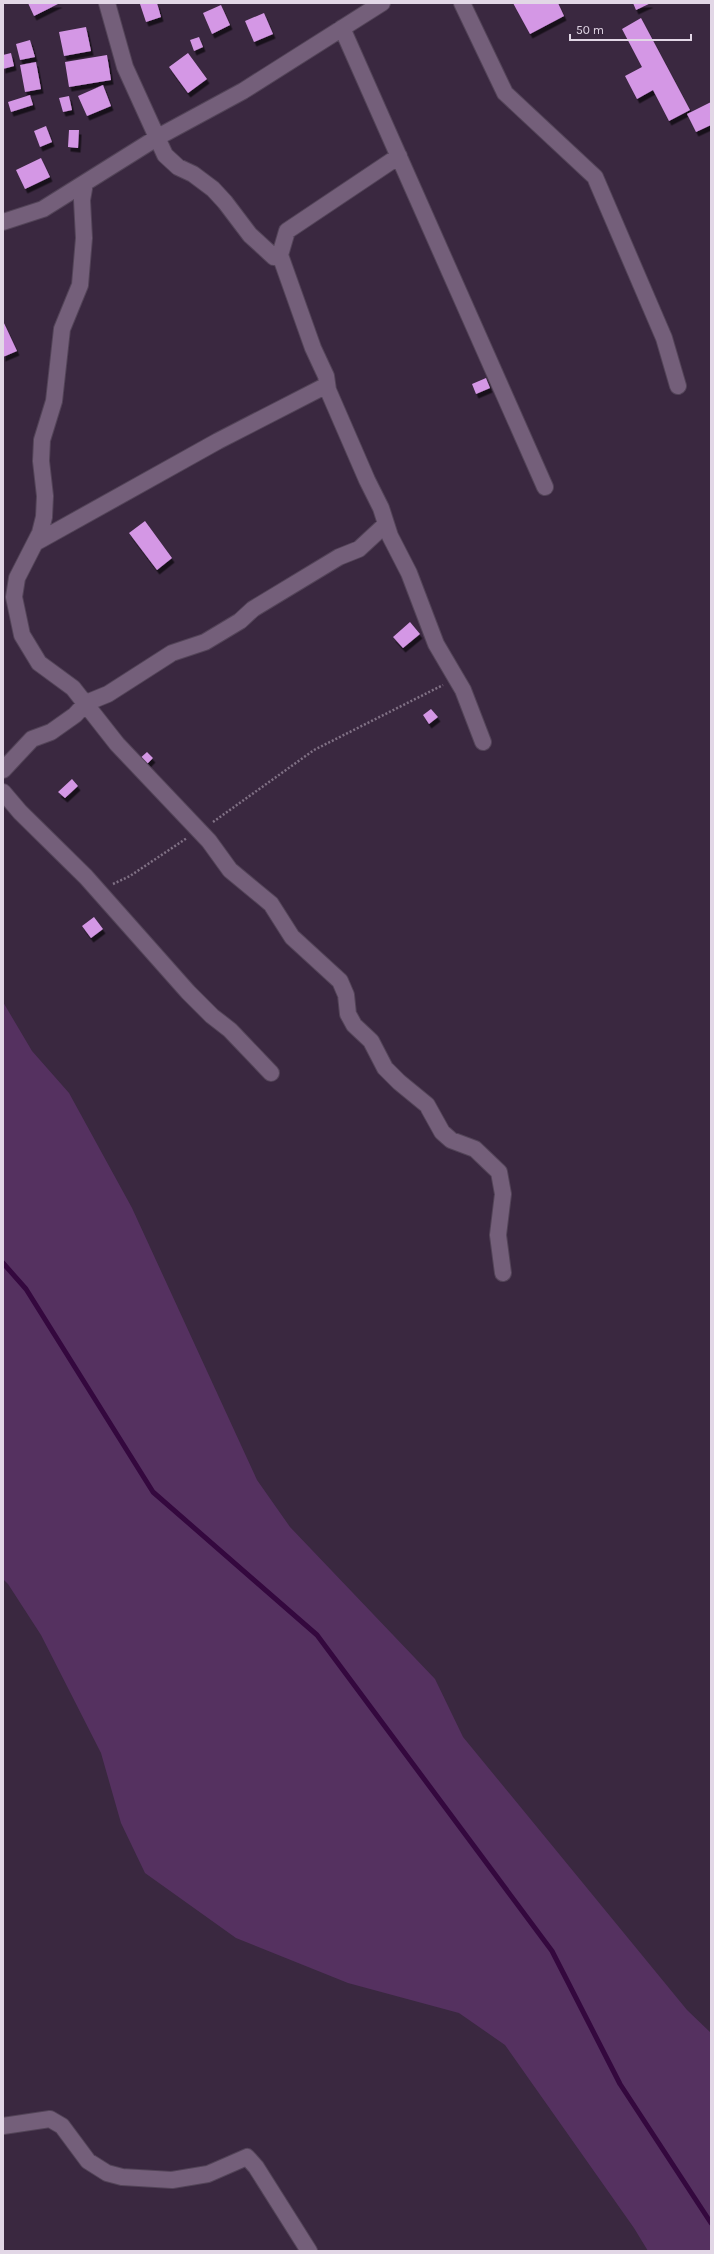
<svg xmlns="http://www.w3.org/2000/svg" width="714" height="2254" viewBox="0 0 714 2254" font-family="Karla,sans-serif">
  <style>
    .green { fill: #553160 }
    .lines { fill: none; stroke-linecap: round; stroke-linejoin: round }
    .stream { stroke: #34083e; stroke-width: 5 }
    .building { fill: #d497e5; filter: url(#shadow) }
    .street-casing { stroke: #534458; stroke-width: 18 }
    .path { stroke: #807185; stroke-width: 2.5; stroke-dasharray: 2 2; stroke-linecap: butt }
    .street { stroke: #745f7a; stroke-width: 16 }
  </style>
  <defs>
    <filter id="shadow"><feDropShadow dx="2.5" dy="4.5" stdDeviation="0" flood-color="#0009"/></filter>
  </defs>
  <rect width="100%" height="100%" fill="#3a2840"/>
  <!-- green -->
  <path class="green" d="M3,1002l29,49 37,42 63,115 125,272 33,47 145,152 28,58 224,273 24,23v218h-63l-14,-23 -129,-183 -46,-32 -111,-30 -112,-45 -91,-65 -24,-50 -20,-70 -60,-118 -33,-51 -5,-5z"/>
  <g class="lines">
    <!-- stream -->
    <path class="stream" d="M3,1263l23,26 127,203 164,143 235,316 68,133 91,139"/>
  </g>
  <!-- building -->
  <path class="building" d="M28,3h32l-26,13z
    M157,3l4,14 -15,5 -6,-18z
    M513,3h45l6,13 -34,18z
    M633,3h18l-15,7z
    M221,5l9,20 -18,9 -9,-21z
    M264,13l9,21 -19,8 -9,-21z
    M641,18l49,92 -21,11 -16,-31 -16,9 -12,-23 17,-9 -20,-38z
    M86,27l5,24 -27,5 -5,-24z
    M199,37l4,10 -9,4 -4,-11z
    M30,40l5,17 -15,3 -4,-16z
    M11,53l3,13 -11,3v-14z
    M188,53l19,26 -19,14 -19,-26z
    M107,55l4,25 -42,7 -4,-25z
    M36,62l5,27 -16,3 -5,-27z
    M103,85l8,21 -24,10 -9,-20z
    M30,95l3,10 -22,7 -3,-10z
    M69,96l3,14 -9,2 -4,-14z
    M711,102v23l-15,7 -9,-18z
    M46,126l6,16 -12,5 -6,-16z
    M69,130h10l-1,18 -10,-1z
    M41,158l9,19 -25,12 -9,-19z
    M3,321l14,30 -14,6z
    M486,378l4,10 -14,6 -4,-10z
    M145,521l27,37 -15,12 -28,-37z
    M410,622l10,12 -17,14 -10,-11z
    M431,709l7,8 -9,7 -6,-9z
    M147,752l6,6 -8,8 -7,-6z
    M72,779l6,7 -13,12 -7,-6z
    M94,917l9,12 -12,9 -9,-12z"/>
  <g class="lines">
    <defs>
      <path id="street" d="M107,3l18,64 40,88 13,12 15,7 20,15 12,13 25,33 24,22 6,-2
        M462,3l43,90 90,84 69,161 14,48
        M342,28l203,459
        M399,156l-112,75 -7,24 33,93 13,28 2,14 39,90 14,28 9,28 19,37 27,71 27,46 20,52
        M85,183l-3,17 2,38 -4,47 -18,44 -8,72 -12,39 -1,21 4,35 -1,21 -4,16 -23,45 -3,19 8,38 17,28 34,25 44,56 92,97 21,29 41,34 21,33 48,44 6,14 2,19 6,11 17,16 14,27 14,14 28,23 15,27 9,8 24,9 24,23 4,22 -5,41 5,38
        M3,222l40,-13 115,-72 85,-46 139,-88
        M35,543l183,-102 109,-56
        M3,770l29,-31 19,-7 24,-17 11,-12 22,-9 64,-41 33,-11 35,-21 13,-12 86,-52 20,-8 27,-25
        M3,792l17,20 66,65 102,115 24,24 18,14 41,43
        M3,2126l47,-7 12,7 26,35 19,12 15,4 50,3 36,-6 39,-17 9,10 53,84"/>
    </defs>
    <!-- street casing -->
    <use href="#street" class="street-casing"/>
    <!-- path -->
    <path class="path" d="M213,822l101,-72 129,-65
      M113,884l17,-8 57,-38"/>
    <!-- street -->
    <use href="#street" class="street"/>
  </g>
  <!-- border -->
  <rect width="714" height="2254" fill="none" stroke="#e2d7e6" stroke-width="8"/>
  <!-- scale -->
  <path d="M570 34v6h121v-6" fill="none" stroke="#e2d7e6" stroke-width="2"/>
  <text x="576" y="34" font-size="12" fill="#e2d7e6" stroke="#3a2840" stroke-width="3" paint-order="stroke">50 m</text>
</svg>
